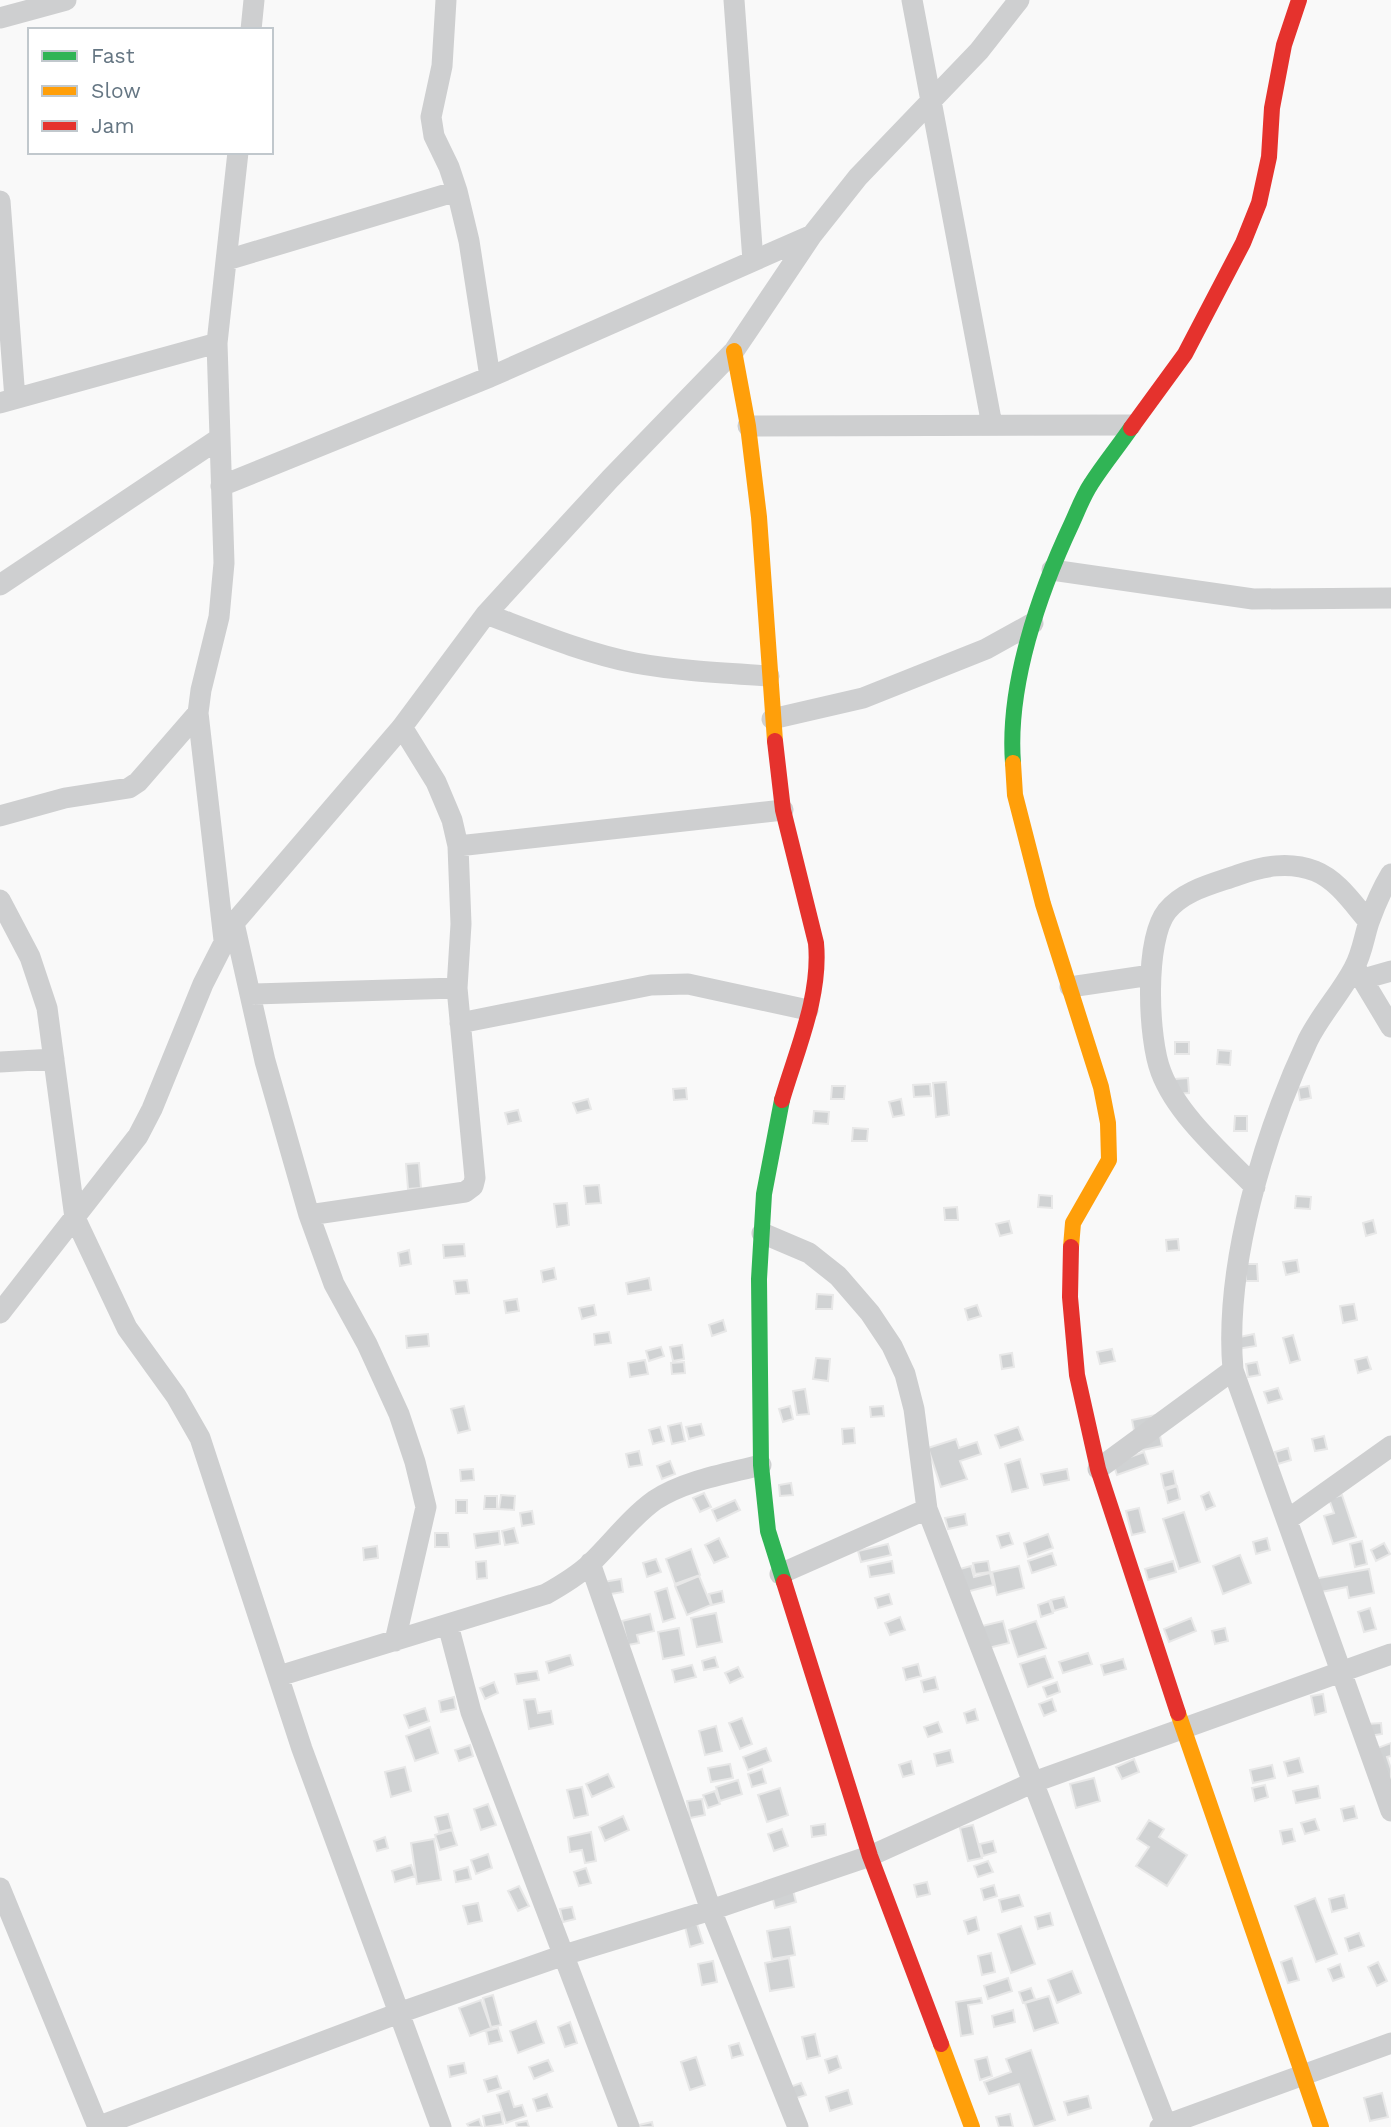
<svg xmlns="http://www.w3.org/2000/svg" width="1391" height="2127" viewBox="0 0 1391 2127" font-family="'Work Sans',sans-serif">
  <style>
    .building { fill: #d0d2d3; stroke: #e8e8e8; stroke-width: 2 }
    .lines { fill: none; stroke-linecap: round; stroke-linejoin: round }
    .street { stroke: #cecfd0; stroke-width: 21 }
    .fast { stroke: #30b455; stroke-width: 16 }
    .slow { stroke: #ff9f0a; stroke-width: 16 }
    .jam { stroke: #e5322d; stroke-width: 16 }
  </style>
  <rect width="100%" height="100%" fill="#f9f9f9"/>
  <!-- building -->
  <path class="building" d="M1175,1042h14v12h-14z
    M1218,1050l13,1 -1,14 -13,-1z
    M1188,1078l1,15 -14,1 -1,-15z
    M946,1082l3,33 -13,2 -3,-34z
    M930,1084l1,12 -17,1 -1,-12z
    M832,1086h13l-1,13h-13z
    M1309,1086l2,12 -11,2 -2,-12z
    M686,1088l1,11 -13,1 -1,-11z
    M588,1099l3,10 -14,4 -4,-10z
    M901,1099l3,16 -11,2 -4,-15z
    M518,1110l3,11 -13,3 -3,-11z
    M814,1111l15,1 -1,12 -15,-1z
    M1235,1116h12v15h-13z
    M853,1128l15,1 -1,12h-15z
    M419,1163l2,25 -13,1 -2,-25z
    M599,1185l2,18 -15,1 -2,-18z
    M1039,1195l13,1v12l-14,-1z
    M1296,1196l15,1 -1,12 -15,-1z
    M567,1203l2,22 -12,2 -3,-23z
    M957,1207l1,13h-13l-1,-12z
    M1373,1220l3,13 -10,3 -3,-13z
    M1009,1221l3,12 -12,3 -4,-12z
    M1178,1239l1,11 -12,1 -1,-11z
    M464,1244l1,12 -21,2 -1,-13z
    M409,1250l2,14 -11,2 -2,-13z
    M1297,1260l2,12 -13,3 -3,-13z
    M1246,1264h11l1,17h-12z
    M554,1268l2,11 -13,3 -2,-11z
    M649,1278l2,12 -23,4 -2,-11z
    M467,1280l2,13 -13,1 -2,-13z
    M817,1294l16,1 -1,14h-16z
    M517,1299l2,12 -13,2 -2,-12z
    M1354,1304l3,16 -14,3 -3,-17z
    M594,1305l2,10 -14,4 -3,-11z
    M977,1305l4,11 -13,4 -3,-11z
    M723,1320l3,11 -14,5 -3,-11z
    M609,1332l2,11 -16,2 -1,-11z
    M428,1334l1,12 -22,2 -1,-12z
    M1254,1334l2,12 -19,3 -2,-11z
    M1293,1335l7,25 -10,3 -7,-25z
    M682,1345l2,14 -11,2 -3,-14z
    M661,1347l3,9 -15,5 -3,-10z
    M1112,1349l3,12 -15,3 -3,-12z
    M1012,1353l2,14 -12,2 -2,-14z
    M1367,1357l4,12 -13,4 -3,-13z
    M816,1358l14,1 -2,22 -15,-2z
    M645,1360l3,14 -18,3 -2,-14z
    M684,1362l1,11 -13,1 -1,-11z
    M1257,1362l3,13 -12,2 -2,-13z
    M1278,1388l4,11 -14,4 -4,-11z
    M805,1389l4,25 -12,1 -4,-24z
    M464,1406l6,24 -12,3 -7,-24z
    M790,1406l3,13 -10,3 -4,-13z
    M883,1406l1,10 -13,1 -1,-10z
    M1156,1415l6,31 -24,5 -6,-31z
    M681,1423l4,18 -13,3 -4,-18z
    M701,1424l3,11 -15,4 -3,-12z
    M660,1427l4,14 -11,3 -4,-14z
    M1018,1427l5,13 -23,8 -5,-13z
    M854,1428l1,15 -12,1 -1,-15z
    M1324,1436l3,13 -12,2 -3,-12z
    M956,1439l3,9 18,-6 4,12 -21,7 7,18 -26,8 -13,-39z
    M1288,1448l3,12 -13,4 -3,-12z
    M639,1451l3,14 -13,2 -3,-13z
    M1144,1452l4,12 -31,11 -4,-12z
    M1020,1459l8,29 -16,4 -7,-28z
    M670,1461l5,13 -13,5 -5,-13z
    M473,1469l1,11 -13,1 -1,-11z
    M1067,1469l2,11 -25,5 -3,-11z
    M1173,1471l3,14 -12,3 -3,-14z
    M791,1483l2,12 -13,1 -1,-11z
    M1177,1486l3,13 -12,4 -3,-13z
    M1209,1492l6,14 -9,4 -5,-14z
    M704,1493l7,14 -11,5 -7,-14z
    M501,1495l14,1 -1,14 -15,-1z
    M1342,1495l14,42 -23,7 -9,-28 10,-3 -5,-14z
    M485,1496h12v13h-13z
    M456,1500h11v13h-11z
    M735,1500l5,10 -23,11 -5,-11z
    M1139,1508l6,24 -13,3 -6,-24z
    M532,1511l2,13 -12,2 -2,-13z
    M1184,1512l16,50 -21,7 -16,-50z
    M965,1514l2,11 -19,4 -3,-11z
    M514,1528l4,15 -13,2 -3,-14z
    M499,1531l1,13 -24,4 -2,-14z
    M435,1533h13l1,14h-14z
    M1009,1533l4,11 -12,4 -4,-12z
    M1048,1534l5,14 -25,9 -4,-14z
    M719,1538l9,19 -14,6 -9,-18z
    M1267,1538l3,12 -14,4 -3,-12z
    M1362,1541l5,23 -12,3 -5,-23z
    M1384,1543l6,11 -14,7 -5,-11z
    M888,1544l3,11 -30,7 -3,-11z
    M377,1546l1,12 -14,2 -1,-12z
    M691,1549l9,26 -25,9 -9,-25z
    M1052,1553l4,12 -24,8 -4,-12z
    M1240,1555l11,28 -28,11 -10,-28z
    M656,1559l5,13 -14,5 -4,-14z
    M486,1561l1,17 -10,1 -1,-17z
    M892,1561l2,12 -24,4 -2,-11z
    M988,1561l2,11 -15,2 -2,-11z
    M1173,1561l3,11 -28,8 -3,-11z
    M971,1566l3,11 16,-4 3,12 -27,7 -6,-23z
    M1019,1566l5,22 -27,7 -5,-23z
    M1369,1569l5,24 -25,5 -2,-11 -31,6 -3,-14z
    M699,1576l12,29 -24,10 -12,-29z
    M621,1579l2,13 -18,3 -2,-13z
    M667,1588l8,30 -12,4 -8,-30z
    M722,1591l2,11 -12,3 -3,-11z
    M889,1594l3,10 -14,4 -3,-10z
    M1064,1597l3,10 -13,4 -3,-11z
    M1049,1601l4,12 -12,4 -3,-12z
    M1370,1608l6,21 -12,3 -6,-20z
    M716,1613l6,29 -25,5 -6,-29z
    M650,1614l4,17 -17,4 2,8 -11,2 -6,-24z
    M900,1617l5,13 -15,5 -5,-12z
    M1191,1618l5,13 -27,11 -5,-13z
    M1003,1621l6,22 -25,6 -6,-22z
    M1036,1621l10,27 -28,9 -9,-27z
    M679,1628l5,27 -21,4 -5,-27z
    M1225,1628l3,13 -13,3 -3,-13z
    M1088,1653l4,11 -29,9 -4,-11z
    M570,1655l3,10 -24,8 -3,-11z
    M1045,1656l8,22 -25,9 -8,-23z
    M715,1657l3,10 -14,3 -2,-9z
    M1123,1659l3,10 -22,6 -3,-10z
    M918,1664l3,12 -15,4 -3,-12z
    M692,1665l4,12 -21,5 -3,-12z
    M738,1667l5,10 -13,6 -5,-10z
    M537,1671l2,9 -22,4 -2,-10z
    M935,1677l3,12 -14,3 -3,-11z
    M494,1682l4,11 -13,6 -5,-11z
    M1057,1682l3,10 -13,5 -4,-10z
    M1323,1694l3,18 -11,3 -4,-19z
    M454,1697l2,12 -15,3 -2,-11z
    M535,1699l3,14 13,-2 2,13 -24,5 -5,-29z
    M1052,1699l4,12 -12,5 -5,-12z
    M425,1708l4,13 -20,7 -5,-13z
    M975,1709l3,11 -11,3 -3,-10z
    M742,1718l10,26 -12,5 -11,-26z
    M938,1722l4,10 -14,5 -4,-10z
    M1381,1723l1,11 -13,2 -2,-12z
    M716,1726l6,25 -17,4 -6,-24z
    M430,1727l8,26 -23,8 -9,-25z
    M1391,1743v13l-4,1 4,12v10l-8,3 -11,-32z
    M470,1745l3,11 -14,5 -4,-11z
    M766,1748l5,13 -23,9 -5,-13z
    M950,1750l3,12 -16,4 -3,-12z
    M1299,1758l4,14 -15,4 -4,-14z
    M1134,1759l5,13 -17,7 -6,-12z
    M911,1761l3,13 -11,3 -4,-12z
    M730,1764l3,14 -22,4 -3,-14z
    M1272,1765l3,13 -22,5 -3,-13z
    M405,1767l6,24 -20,6 -6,-25z
    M762,1769l4,14 -14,4 -4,-13z
    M608,1774l6,13 -22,10 -6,-13z
    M1094,1778l6,23 -24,7 -6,-24z
    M738,1780l4,14 -22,7 -4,-14z
    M1265,1785l3,12 -13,4 -3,-13z
    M1318,1786l2,12 -24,5 -3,-12z
    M582,1787l6,28 -14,3 -7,-28z
    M780,1788l8,27 -21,7 -9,-27z
    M715,1791l5,13 -12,4 -5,-13z
    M702,1799l3,16 -15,3 -3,-17z
    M488,1804l8,21 -15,5 -7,-21z
    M1354,1806l3,12 -13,3 -3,-12z
    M448,1814l4,15 -13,3 -4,-15z
    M623,1816l6,14 -24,11 -6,-14z
    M1315,1819l4,11 -14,4 -4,-11z
    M1149,1820l15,9 -5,8 28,18 -20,31 -31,-20 13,-19 -12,-8z
    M825,1824l1,11 -14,2 -1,-11z
    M973,1825l9,33 -14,3 -8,-33z
    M782,1829l6,17 -14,5 -6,-17z
    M1292,1829l3,12 -12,3 -3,-13z
    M452,1830l5,15 -17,5 -5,-15z
    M591,1832l5,29 -11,2 -3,-13 -12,2 -2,-15z
    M385,1837l3,11 -11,3 -3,-10z
    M434,1839l7,41 -24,4 -6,-41z
    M993,1841l3,11 -13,4 -3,-12z
    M488,1854l4,14 -16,6 -5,-14z
    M988,1861l5,11 -15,5 -4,-11z
    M411,1865l4,11 -20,6 -3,-11z
    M468,1867l3,12 -15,3 -2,-11z
    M586,1868l5,15 -12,3 -5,-14z
    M927,1882l3,12 -13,3 -3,-12z
    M994,1885l3,11 -13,4 -3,-11z
    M519,1886l10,20 -11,5 -10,-20z
    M793,1890l3,12 -21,6 -3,-13z
    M1019,1895l4,11 -21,6 -3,-12z
    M1344,1895l3,13 -15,4 -3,-13z
    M1315,1898l22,56 -21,8 -21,-56z
    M478,1903l4,18 -14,3 -5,-18z
    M572,1907l3,12 -12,3 -3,-13z
    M1050,1913l3,12 -15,4 -3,-12z
    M976,1917l3,13 -11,4 -4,-13z
    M697,1924l6,19 -13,4 -5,-20z
    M1021,1926l14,38 -24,9 -13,-39z
    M790,1927l5,28 -23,4 -5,-28z
    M1359,1933l5,13 -15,5 -4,-13z
    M991,1953l4,19 -13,3 -4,-19z
    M789,1958l5,29 -24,4 -5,-28z
    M1292,1958l7,22 -11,3 -7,-21z
    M713,1961l4,21 -15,3 -4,-21z
    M1378,1962l9,19 -10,5 -9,-19z
    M1340,1964l4,13 -11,4 -5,-12z
    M1072,1971l9,22 -24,10 -9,-23z
    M1008,1978l4,13 -24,8 -4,-13z
    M1031,1988l4,11 -12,4 -4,-11z
    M493,1995l8,30 -10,2 -8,-29z
    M1049,1996l9,27 -24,8 -9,-28z
    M981,1998l1,5 -14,2 5,29 -12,2 -5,-34z
    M481,2000l10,28 -21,8 -11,-28z
    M1013,2010l2,12 -21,5 -2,-11z
    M536,2021l8,22 -26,10 -8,-22z
    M570,2022l7,21 -12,4 -7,-20z
    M498,2028l4,13 -13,3 -3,-13z
    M815,2034l5,22 -13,3 -5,-22z
    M739,2043l4,12 -11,3 -3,-12z
    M1031,2050l24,70 -21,7 -15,-43 -30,10 -5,-12 27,-10 -5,-13z
    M837,2056l4,12 -12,5 -4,-13z
    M696,2057l9,28 -15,5 -9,-28z
    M987,2057l5,19 -12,4 -5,-20z
    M548,2060l5,11 -19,8 -5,-12z
    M464,2063l2,10 -16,4 -2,-11z
    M497,2076l4,12 -13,4 -4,-12z
    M801,2083l5,12 -15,5 -4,-12z
    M848,2090l4,14 -22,7 -4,-14z
    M509,2091l5,16 8,-2 4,11 -20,7 -9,-28z
    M1382,2093l6,24 -18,4 -6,-23z
    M547,2094l5,13 -15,4 -4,-12z
    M1088,2096l3,12 -23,7 -4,-13z
    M501,2112l2,12 -18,3 -2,-11z
    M1010,2114l3,13h-14l-3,-10z
    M479,2119l3,8h-13l-2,-3z
    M527,2121l2,6h-12l-1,-4z
    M652,2122l1,5h-13l-1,-2z"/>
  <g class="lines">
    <!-- street -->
    <path class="street" d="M446,0l-4,66 -11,51 3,19 15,31 8,24 12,50 21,136
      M734,0l19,261
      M912,0l80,425
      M0,18l66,-18
      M251,30l3,-30
      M0,201l15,198
      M227,260l230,-69
      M0,403l217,-60
      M748,426l383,-1
      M221,486l269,-109 322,-142
      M1052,570l201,29 138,-1
      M0,585l220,-147
      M486,614c48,18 98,39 149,49 44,8 89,10 134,13
      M772,719l91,-21 123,-49 47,-26
      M0,816l65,-18 64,-10 9,-6 60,-69
      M458,846l325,-36
      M1391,874c-9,15 -16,31 -22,48 -5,15 -7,32 -15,46 -13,25 -33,46 -46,72 -44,94 -84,226 -75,330l158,441
      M0,900l30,57 17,51 28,210 52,110 49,68 24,42 102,311 139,378
      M234,923l31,138 44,154 25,69 33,60 32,70 16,48 11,45 -31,134
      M224,940l-26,-227 3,-23 18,-73 5,-54 -7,-220 21,-191
      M1355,967l36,60
      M1363,979l28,-8
      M1070,987l81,-12
      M251,994l206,-6
      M460,1023l191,-38 37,-1 120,26
      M0,1062l54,-3
      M1255,1187c-31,-32 -78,-72 -94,-115 -13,-33 -17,-132 6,-161 17,-21 46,-27 71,-36 25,-9 51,-14 77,-4 23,9 39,34 54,51
      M309,1215l156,-23 8,-6 2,-8 -18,-190 4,-64 -3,-78 -6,-26 -16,-38 -34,-55
      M762,1233l47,20 29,23 32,37 22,33 13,28 9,35 13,100 240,618
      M0,1313l138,-177 14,-27 51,-125 31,-61 168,-196 84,-113 124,-135 124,-128 78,-116 46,-58 121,-126 40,-51
      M1098,1469l135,-99
      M1287,1520l104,-74
      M590,1563l121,347 87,217
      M780,1574l147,-65
      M448,1625l23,87 158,415
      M279,1676l267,-82c16,-9 31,-18 44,-30 22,-21 40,-46 65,-64 31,-20 71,-26 106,-35
      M0,1888l98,239
      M97,2127l302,-114 165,-58 147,-45 159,-54 164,-74 357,-128
      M1160,2127l231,-84"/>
    <!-- fast -->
    <path class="fast" d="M1013,763c-6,-78 26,-170 59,-240 6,-13 11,-27 19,-39 12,-19 27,-37 40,-56
      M782,1100l-18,94 -5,85 2,186 7,66 16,51"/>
    <!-- slow -->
    <path class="slow" d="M734,351l14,75 11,91 16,224
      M1013,763l2,32 28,109 58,183 7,36 1,37 -36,63 -2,24
      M1178,1713l143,414
      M941,2044l31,83"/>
    <!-- jam -->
    <path class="jam" d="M1131,428l54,-74 58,-111 16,-40 10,-46 3,-49 12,-63 15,-45
      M775,741l8,69 33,133c5,53 -19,106 -34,157
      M1071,1247l-1,50 7,78 21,94 80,244
      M784,1582l86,274 71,188"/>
  </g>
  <!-- legend -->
  <rect x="28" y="28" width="245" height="126" fill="#ffffff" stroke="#c1c8cd" stroke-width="2"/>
  <rect x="42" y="51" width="35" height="10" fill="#30b455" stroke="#c1c8cd" stroke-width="2"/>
  <text x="91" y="63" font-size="21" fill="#657683">Fast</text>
  <rect x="42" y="86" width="35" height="10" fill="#ff9f0a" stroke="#c1c8cd" stroke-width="2"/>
  <text x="91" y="98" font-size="21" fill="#657683">Slow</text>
  <rect x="42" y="121" width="35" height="10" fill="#e5322d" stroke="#c1c8cd" stroke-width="2"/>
  <text x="91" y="133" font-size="21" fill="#657683">Jam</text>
</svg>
